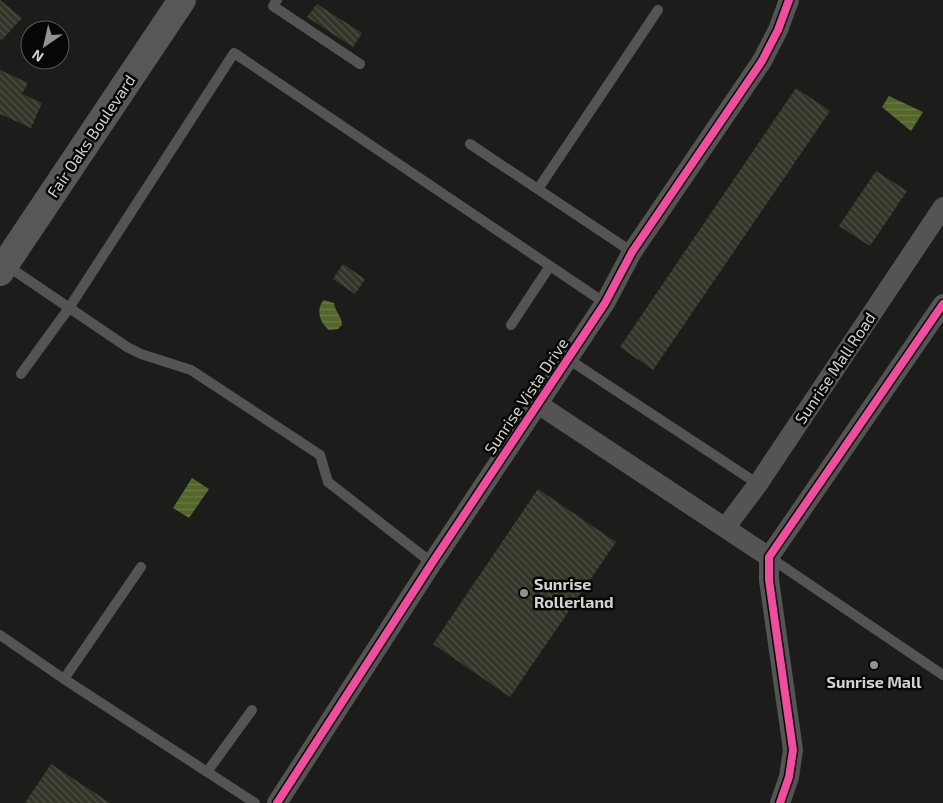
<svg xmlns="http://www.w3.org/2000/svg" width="943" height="803" viewBox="0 0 943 803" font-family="'Exo 2',sans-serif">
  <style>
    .water { fill: url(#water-rules) }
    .building { fill: url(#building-back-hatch) }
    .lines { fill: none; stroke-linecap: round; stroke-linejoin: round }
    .lane { stroke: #545454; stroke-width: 10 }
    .street { stroke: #545454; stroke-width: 20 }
    .secondary { stroke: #575756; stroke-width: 28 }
    .cycleway-casing { stroke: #070806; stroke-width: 11 }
    .cycleway { stroke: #ef4d9e; stroke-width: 8 }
    .poi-dot { fill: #929391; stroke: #070806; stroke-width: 2 }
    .labels { text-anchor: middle; stroke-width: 5; stroke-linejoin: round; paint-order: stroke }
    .street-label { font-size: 16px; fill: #d2d2d0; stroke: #070806 }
    .poi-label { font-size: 16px; font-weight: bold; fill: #d2d2d0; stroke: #070806; text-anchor: start }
  </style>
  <defs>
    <pattern id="water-rules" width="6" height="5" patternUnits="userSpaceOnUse" patternTransform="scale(1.25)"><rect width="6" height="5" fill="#54662a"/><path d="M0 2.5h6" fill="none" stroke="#6c7b48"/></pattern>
    <pattern id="building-back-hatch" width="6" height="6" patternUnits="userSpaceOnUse" patternTransform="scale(1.25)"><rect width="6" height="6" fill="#323628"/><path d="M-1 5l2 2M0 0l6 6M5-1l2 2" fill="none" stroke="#4f5246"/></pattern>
  </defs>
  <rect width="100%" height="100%" fill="#1c1d1b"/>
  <!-- water -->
  <path class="water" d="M889,96l34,16 -12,19 -29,-24z
    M324,300l10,3c1,9 8,13 8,22l-4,4 -9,1c-9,-7 -14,-21 -5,-30z
    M192,478l17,11 -20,29 -16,-10z"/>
  <!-- building -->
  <path class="building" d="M0,0l22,18 -20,22 -2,-2z
    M317,4l45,29 -9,14 -46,-30z
    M0,70l28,13 -6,11 20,9 -11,25 -31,-14z
    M796,88l34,23 -177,259 -33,-23z
    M876,171l31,20 -37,55 -31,-20z
    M343,264l22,15 -10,15 -22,-15z
    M538,489l78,53 -106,155 -77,-53z
    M51,764l59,39h-85z"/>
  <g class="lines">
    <!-- lane -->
    <path class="lane" d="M277,0l-4,6 87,58
      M470,144l162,108
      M538,189l120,-179
      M6,265l121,82 14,7 50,16 129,85 8,27 104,81
      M511,325l39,-59
      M568,359l190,125
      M21,374l48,-66 165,-255 371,250
      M769,557l174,118
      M0,635l64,44 191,124
      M64,679l77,-112
      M207,772l45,-62"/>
    <!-- street -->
    <path class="street" d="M538,404l231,153
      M725,528l33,-44 185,-277
      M277,803l155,-240 173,-260 27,-51 130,-191 16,-31 11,-30
      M780,803l9,-26 4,-27 -24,-170v-23l174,-253"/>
    <!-- secondary -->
    <path class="secondary" d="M0,272l182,-272"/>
    <defs>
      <path id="cycleway" d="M277,803l155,-240 173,-260 27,-51 130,-191 16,-31 11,-30
        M780,803l9,-26 4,-27 -24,-170v-23l174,-253"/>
    </defs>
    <!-- cycleway casing -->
    <use href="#cycleway" class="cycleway-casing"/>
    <!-- cycleway -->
    <use href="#cycleway" class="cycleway"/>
  </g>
  <!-- markers -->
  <g class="poi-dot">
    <circle cx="524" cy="593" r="5"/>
    <circle cx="874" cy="665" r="5"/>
  </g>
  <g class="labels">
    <!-- street labels -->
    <g class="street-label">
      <text transform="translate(91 136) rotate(-56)" y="6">Fair Oaks Boulevard</text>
      <text transform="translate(835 368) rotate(-56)" y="6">Sunrise Mall Road</text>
      <text transform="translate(526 396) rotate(-56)" y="6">Sunrise Vista Drive</text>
    </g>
    <!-- poi labels -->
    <g class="poi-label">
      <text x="534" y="590">Sunrise<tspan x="534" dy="18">Rollerland</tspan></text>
      <text x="874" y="688" text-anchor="middle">Sunrise Mall</text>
    </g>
  </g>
  <!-- north arrow -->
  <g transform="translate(45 45) rotate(214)"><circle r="24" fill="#070806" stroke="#585957"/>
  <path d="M0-4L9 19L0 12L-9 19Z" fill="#929391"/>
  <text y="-8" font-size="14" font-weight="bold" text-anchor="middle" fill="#d2d2d0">N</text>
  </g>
</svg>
